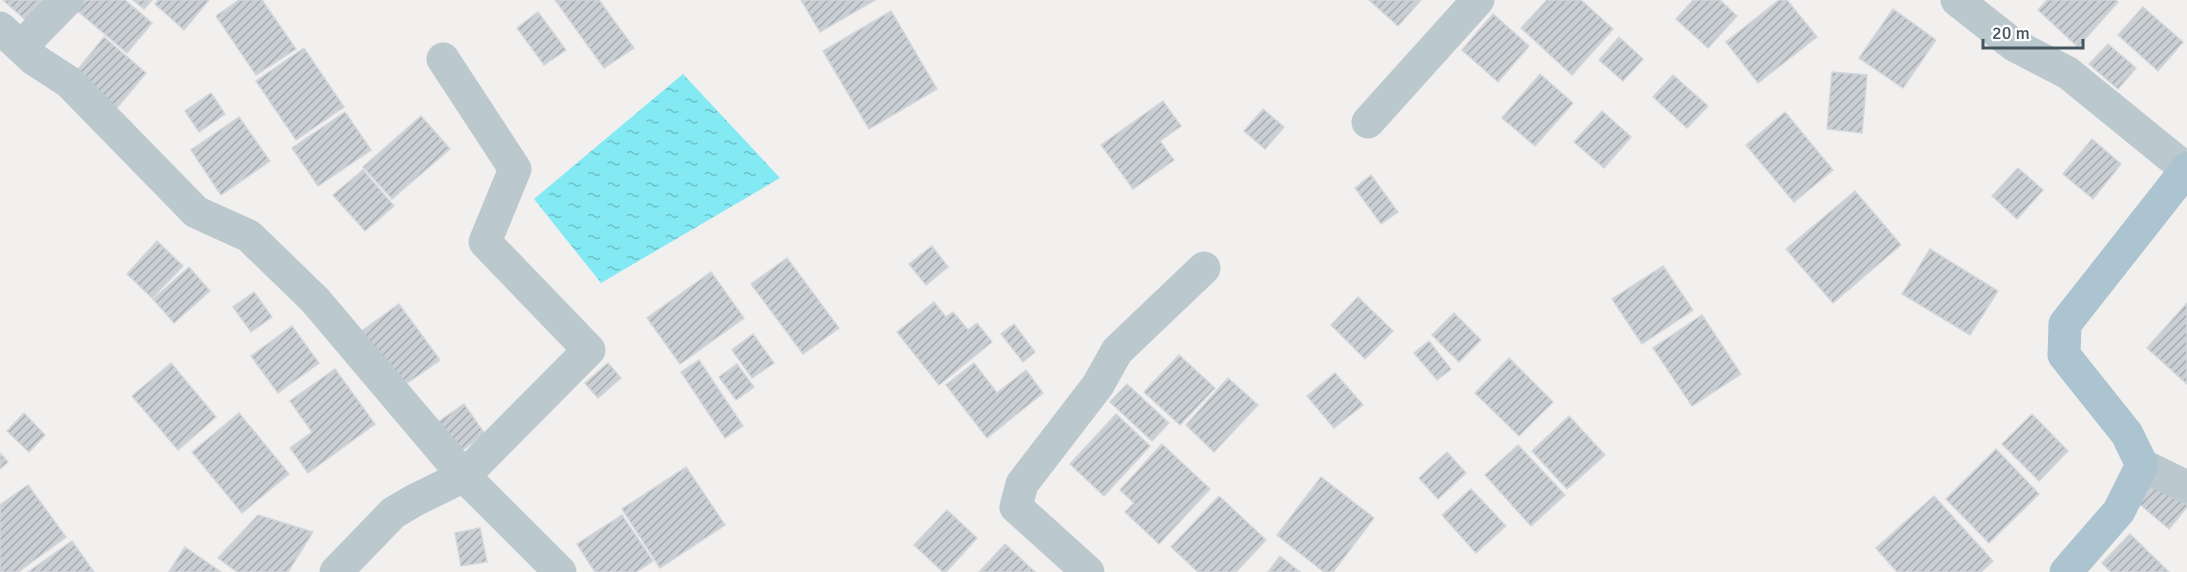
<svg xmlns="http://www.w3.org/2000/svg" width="2187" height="572" viewBox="0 0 2187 572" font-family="Signika,sans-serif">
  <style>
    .water { fill: url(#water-ripples) }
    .building { fill: url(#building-hatch); stroke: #d2d6db; stroke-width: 1.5 }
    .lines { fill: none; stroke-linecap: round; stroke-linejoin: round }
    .minor { stroke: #bbc9cf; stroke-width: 33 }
    .major { stroke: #acc3d0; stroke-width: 33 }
  </style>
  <defs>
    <pattern id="water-ripples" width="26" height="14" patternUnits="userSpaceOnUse" patternTransform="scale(1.5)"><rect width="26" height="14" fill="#83e9f3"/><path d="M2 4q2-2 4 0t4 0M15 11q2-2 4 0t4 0" fill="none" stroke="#6dc0c8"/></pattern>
    <pattern id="building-hatch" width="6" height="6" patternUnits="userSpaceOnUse" patternTransform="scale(1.5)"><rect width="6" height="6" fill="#cacfd4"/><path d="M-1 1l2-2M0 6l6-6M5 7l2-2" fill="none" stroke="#a6abaf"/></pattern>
  </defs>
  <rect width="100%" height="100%" fill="#f2efef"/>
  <!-- water -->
  <path class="water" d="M683,74l97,104 -179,105 -67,-84z"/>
  <!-- building -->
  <path class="building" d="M3,0h50l-22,25z
    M70,0h55l27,23 -25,30 -60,-51z
    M133,0h19l-8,9z
    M158,0h51l-25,30 -29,-26z
    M239,0h23l34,49 -40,26 -40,-59z
    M555,0h44l35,48 -30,20z
    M801,0h74l-55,32z
    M1369,0h52l-23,26z
    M1547,0h34l32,29 -41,46 -51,-47z
    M1693,0h27l17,16 -29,32 -32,-29z
    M1779,0h8l30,37 -59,46 -32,-41z
    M2047,0h69l2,2 -40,45 -40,-37z
    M2143,7l40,35 -25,29 -40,-36z
    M1893,9l43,31 -33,48 -44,-30z
    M891,11l46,78 -68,40 -46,-78z
    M538,12l28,38 -22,15 -27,-37z
    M1493,14l36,32 -31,36 -36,-32z
    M104,37l42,36 -30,36 -42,-35z
    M1619,37l24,22 -20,22 -24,-21z
    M2108,44l28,24 -18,21 -29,-25z
    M304,48l40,59 -48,33 -40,-59z
    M1832,72l35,3 -5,58 -35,-4z
    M1540,74l33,29 -38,43 -33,-28z
    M1673,75l35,31 -21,22 -34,-31z
    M211,93l14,21 -26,18 -14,-21z
    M1163,101l18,25 -21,15 14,19 -41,29 -32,-44z
    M1263,109l21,18 -19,22 -21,-18z
    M1602,111l29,26 -27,31 -30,-26z
    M345,112l26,38 -53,36 -26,-38z
    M1785,112l48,58 -39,32 -48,-57z
    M421,116l29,33 -58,50 -29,-32z
    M239,117l31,44 -49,34 -30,-45z
    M2092,139l29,25 -28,35 -30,-25z
    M2018,168l25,22 -26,29 -25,-23z
    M363,170l31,36 -29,25 -32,-36z
    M1371,175l27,37 -17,12 -26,-36z
    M1855,191l46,54 -68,58 -47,-54z
    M157,241l26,25 -31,32 -25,-24z
    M932,246l16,21 -22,18 -17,-21z
    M1930,249l68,42 -28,44 -68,-41z
    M787,258l52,70 -36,26 -52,-70z
    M1663,266l30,44 -51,34 -30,-45z
    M189,267l21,24 -36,32 -21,-24z
    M711,272l33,46 -64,46 -33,-46z
    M254,292l18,25 -21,15 -18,-25z
    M1358,297l35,34 -28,28 -34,-34z
    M934,302l12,15 7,-5 15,18 9,-7 15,19 -53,43 -42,-53z
    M2187,303v81l-40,-36z
    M399,304l41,56 -41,29 -40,-56z
    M1454,313l27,27 -22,22 -27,-27z
    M1702,315l39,59 -49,32 -39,-58z
    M1014,324l21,28 -12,10 -22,-28z
    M292,326l27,37 -41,30 -27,-37z
    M753,334l21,29 -22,15 -20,-28z
    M1429,341l22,28 -14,11 -23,-27z
    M1179,355l36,33 -35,37 -36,-33z
    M1509,358l44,44 -34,34 -44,-43z
    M699,360l44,66 -18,12 -44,-66z
    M171,363l45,54 -38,33 -46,-54z
    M608,363l13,15 -23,20 -13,-15z
    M974,363l23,30 29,-23 17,23 -56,45 -41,-53z
    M737,364l17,23 -18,13 -17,-23z
    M335,369l40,55 -67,49 -18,-25 22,-16 -22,-31z
    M1335,373l28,32 -29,23 -27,-32z
    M1228,378l30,27 -44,47 -28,-27z
    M1127,384l42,39 -17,18 -42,-39z
    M464,404l21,30 -25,18 -22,-30z
    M24,413l21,22 -16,17 -22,-21z
    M239,413l50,61 -47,39 -50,-61z
    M1116,414l34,32 -46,50 -34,-32z
    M2032,414l36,37 -29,30 -37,-37z
    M1569,416l36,39 -38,34 -35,-38z
    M1162,444l48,45 -51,55 -34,-32 9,-9 -14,-13z
    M1518,445l47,50 -34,31 -46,-51z
    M1996,449l43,45 -50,49 -43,-44z
    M1447,452l19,21 -28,26 -19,-21z
    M0,453l8,9 -8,7z
    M686,467l39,58 -65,43 -38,-59z
    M1321,477l53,41 -41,54h-9l-47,-37z
    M2158,477l29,25v5l-18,22 -32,-27z
    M28,485l38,52 -48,35h-18v-67z
    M1471,489l35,37 -30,27 -34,-38z
    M1219,496l47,44 -30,32h-38l-27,-25z
    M1934,496l59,65 -12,11h-84l-21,-24z
    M947,510l30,28 -31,34h-3l-29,-27z
    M258,515l55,17 -25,40h-51l-19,-14z
    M622,515l31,46 -17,11h-41l-18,-28z
    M480,528l7,34 -26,4 -6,-33z
    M2130,534l39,38h-58l-9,-9z
    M72,541l22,31h-66z
    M1005,544l30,28h-56z
    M185,547l36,25h-52z
    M1280,556l20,16h-32z"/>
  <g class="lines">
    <!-- minor -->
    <path class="minor" d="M1957,0l57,45 54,28 118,96
      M0,28l35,32 34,22 127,130 53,24 66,64 149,176 125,-126 -104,-108 30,-73 -72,-110
      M21,47l46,-47
      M1368,122l110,-122
      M2142,465l45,22
      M336,572l57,-59 22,-13 49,-24 96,96
      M1088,572l-72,-65 6,-23 76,-99 19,-34 87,-83"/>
    <!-- major -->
    <path class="major" d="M2066,572l53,-61 23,-46 -15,-31 -63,-79 1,-31 122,-155"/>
  </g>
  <!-- scale -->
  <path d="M1983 39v9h100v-9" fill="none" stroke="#45555e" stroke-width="3"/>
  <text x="1992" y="39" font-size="18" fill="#45555e" stroke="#ffffff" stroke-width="4.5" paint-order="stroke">20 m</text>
</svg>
